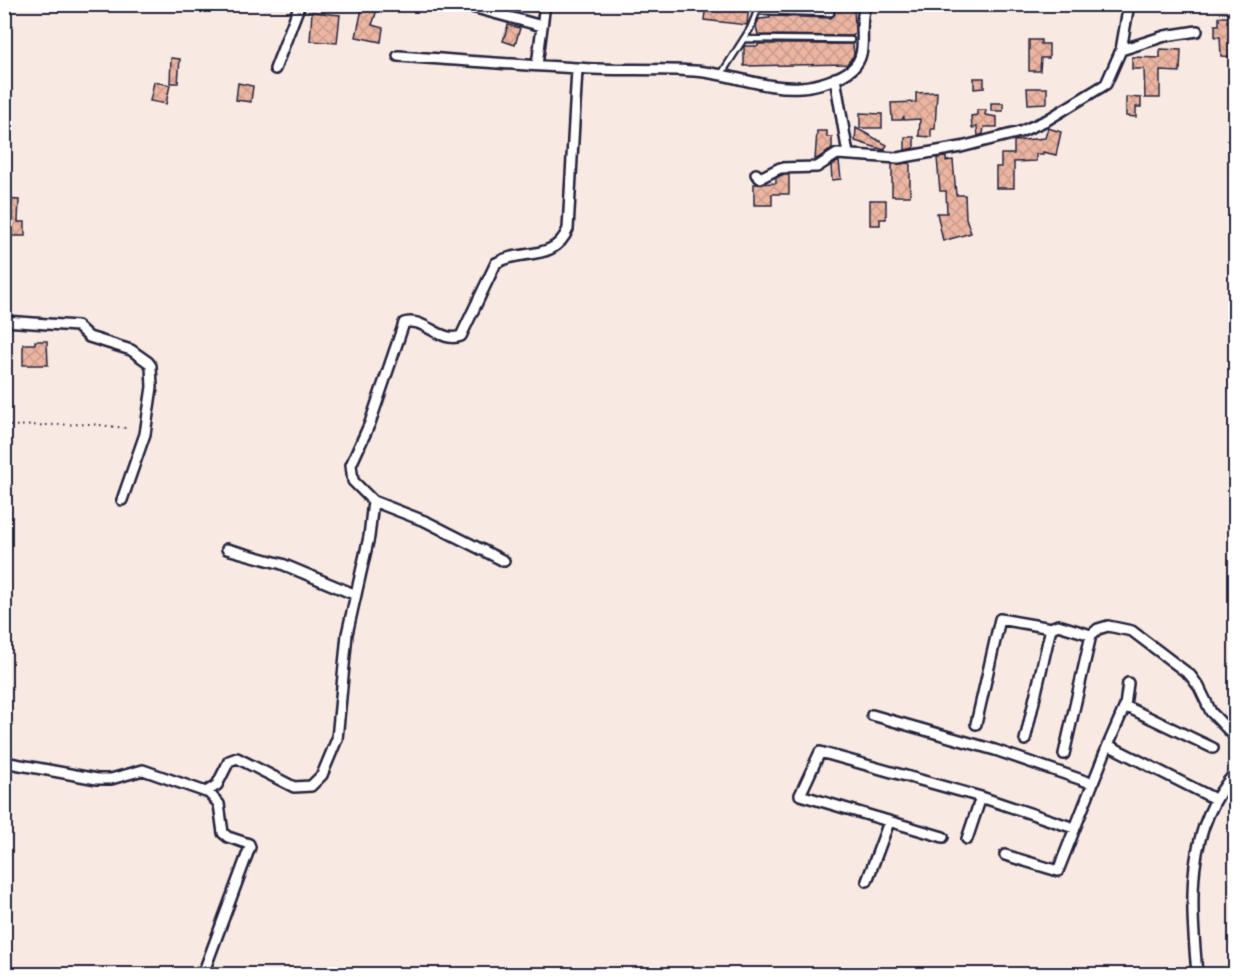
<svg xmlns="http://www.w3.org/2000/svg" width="1240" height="979" viewBox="0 0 1240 979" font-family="'Gochi Hand',sans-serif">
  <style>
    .building { fill: url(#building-cross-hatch); stroke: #22223b; stroke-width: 1.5 }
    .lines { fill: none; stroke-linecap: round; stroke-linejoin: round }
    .service-casing { stroke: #22223b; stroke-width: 9 }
    .minor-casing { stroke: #22223b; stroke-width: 14 }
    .path { stroke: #22223b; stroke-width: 2; stroke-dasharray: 1.5 4.5; stroke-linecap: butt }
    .service { stroke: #fff; stroke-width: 4.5 }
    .minor { stroke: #fff; stroke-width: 9 }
  </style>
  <defs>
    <pattern id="building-cross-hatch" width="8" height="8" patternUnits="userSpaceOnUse" patternTransform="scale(1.5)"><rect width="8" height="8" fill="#ecb5a2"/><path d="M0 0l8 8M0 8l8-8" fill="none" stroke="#ca9b8c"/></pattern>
  </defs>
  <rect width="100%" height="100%" fill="#f9e9e3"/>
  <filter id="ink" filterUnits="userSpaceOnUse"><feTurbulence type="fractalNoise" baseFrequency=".0167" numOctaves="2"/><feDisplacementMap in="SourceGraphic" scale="12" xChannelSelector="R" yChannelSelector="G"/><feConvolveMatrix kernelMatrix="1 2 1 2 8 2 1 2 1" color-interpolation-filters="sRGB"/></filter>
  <g filter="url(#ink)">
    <!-- building -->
    <path class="building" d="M363,4h16l-7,21 11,3 -2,14 -25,-5z
      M706,4h43l-2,21 -43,-5z
      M770,4h84l1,29 -2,3 -95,-1 -2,-9 3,-7 11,-1v-2l61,2 4,-4 -4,-5 -61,-2z
      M312,12l28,3 -3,28 -27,-2z
      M1219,17h9l-1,5 9,1 -2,34 -13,-1 -1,-19h-5v-12h4z
      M508,25l12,3 -5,17 -12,-4z
      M1029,40h12v4h8v14h-8l-1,13h-11z
      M758,44h95l1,11 -7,9 -103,2v-20h14z
      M1160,49l21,1 -1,22 -20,-1v27h-15l-1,-29h-12v-12l28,1z
      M171,58l9,1 -2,24h-8z
      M974,78h10v10l-10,1z
      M154,82l16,3 -4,19 -16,-3z
      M238,83l15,3 -2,16 -15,-2z
      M1027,88h20v15l-19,1z
      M937,92l-2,37h-4v8l-12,-1 1,-17 -16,1v-4l-2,4h-10l-1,-17 25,-1v-9z
      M1126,97l15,1v9h-5v10l-10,-1z
      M991,103h12v8h-12z
      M977,110h9l-1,5 12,2v10h-13l-1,7 -5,2 -1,-9 -5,1 -1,-12 6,-1z
      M860,113l22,1v14h-22z
      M856,128l31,17 -3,5 -29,-9z
      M1048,128l13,4 -5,23 -13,-3v2h-7v7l-22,1v26h-18v-21h5v-13h13v-13l31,-3z
      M817,131h10v6h5v12l-17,11z
      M905,137h9v11l-9,2z
      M946,157v4l7,-1 3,35h9l1,23 5,15 -28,8 -6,-28h10l-1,-22h-6l-3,-33z
      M839,161l2,18 -9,1 -1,-14z
      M910,163v33h-18v-32z
      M782,175h7v19h-17v11h-18v-21l22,-1v-5z
      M4,199l15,1 -1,22h7v14h-20z
      M870,200h16v19h-6v6h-10z
      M35,341h12l1,24h-25v-21h12z"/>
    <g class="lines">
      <defs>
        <path id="service" d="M758,11l73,2
          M745,39l106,1
          M722,73l28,-44 10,-25"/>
        <path id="minor" d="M461,4l81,22
          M1121,50l44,-14 32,-5
          M398,56c59,4 118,9 178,12 39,3 78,0 118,3 36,2 71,19 107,16 16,-1 39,-8 51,-18 19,-16 4,-44 14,-65
          M537,65l8,-61
          M275,69l25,-65
          M835,78l13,76
          M756,174l4,4 20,-10 37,-1 20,-13 61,4 63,-11 59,-15 27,-12 59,-36 15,-34 8,-46
          M4,321l73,5 12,11 42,13 17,12 3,4 1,21 -7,47 -23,66
          M227,549l55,15 74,31
          M504,561l-77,-39 -54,-21 -20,-20 -2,-16 19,-42 34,-100c19,-7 36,21 57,13l35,-73c25,-15 58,0 72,-34l9,-160
          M1128,683l-3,23 -17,39 107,54
          M1125,706l88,42
          M872,715l123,35 96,33
          M976,724l24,-105 51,9
          M1025,740l26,-112 7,-3 33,10
          M1064,754l27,-119 7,-6 10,-3 24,5 58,44 9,12 12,25 25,26
          M4,762l93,17h14l32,-9 63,22 11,-7 12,-24 8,-3 57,29 17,-1 11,-11 15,-36 10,-105 22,-97 4,-36
          M943,837l-143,-42 20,-43 161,45
          M967,839l14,-42 93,31
          M1005,855l53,16 50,-126
          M867,881l22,-59
          M203,974l47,-127 -1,-3 -21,-7 -5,-4 -4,-29 -11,-12
          M1197,974c-6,-71 -13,-145 39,-202"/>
      </defs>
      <!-- service casing -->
      <use href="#service" class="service-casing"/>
      <!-- minor casing -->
      <use href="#minor" class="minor-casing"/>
      <!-- path -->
      <path class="path" d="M4,426l86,-2 36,4"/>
      <!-- service -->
      <use href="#service" class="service"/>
      <!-- minor -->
      <use href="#minor" class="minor"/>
    </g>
  </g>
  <!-- margin -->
  <rect width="1240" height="979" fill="none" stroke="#fff" stroke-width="24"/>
  <rect x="12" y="12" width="1216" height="955" fill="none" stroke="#22223b" stroke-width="2" filter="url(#ink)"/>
</svg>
